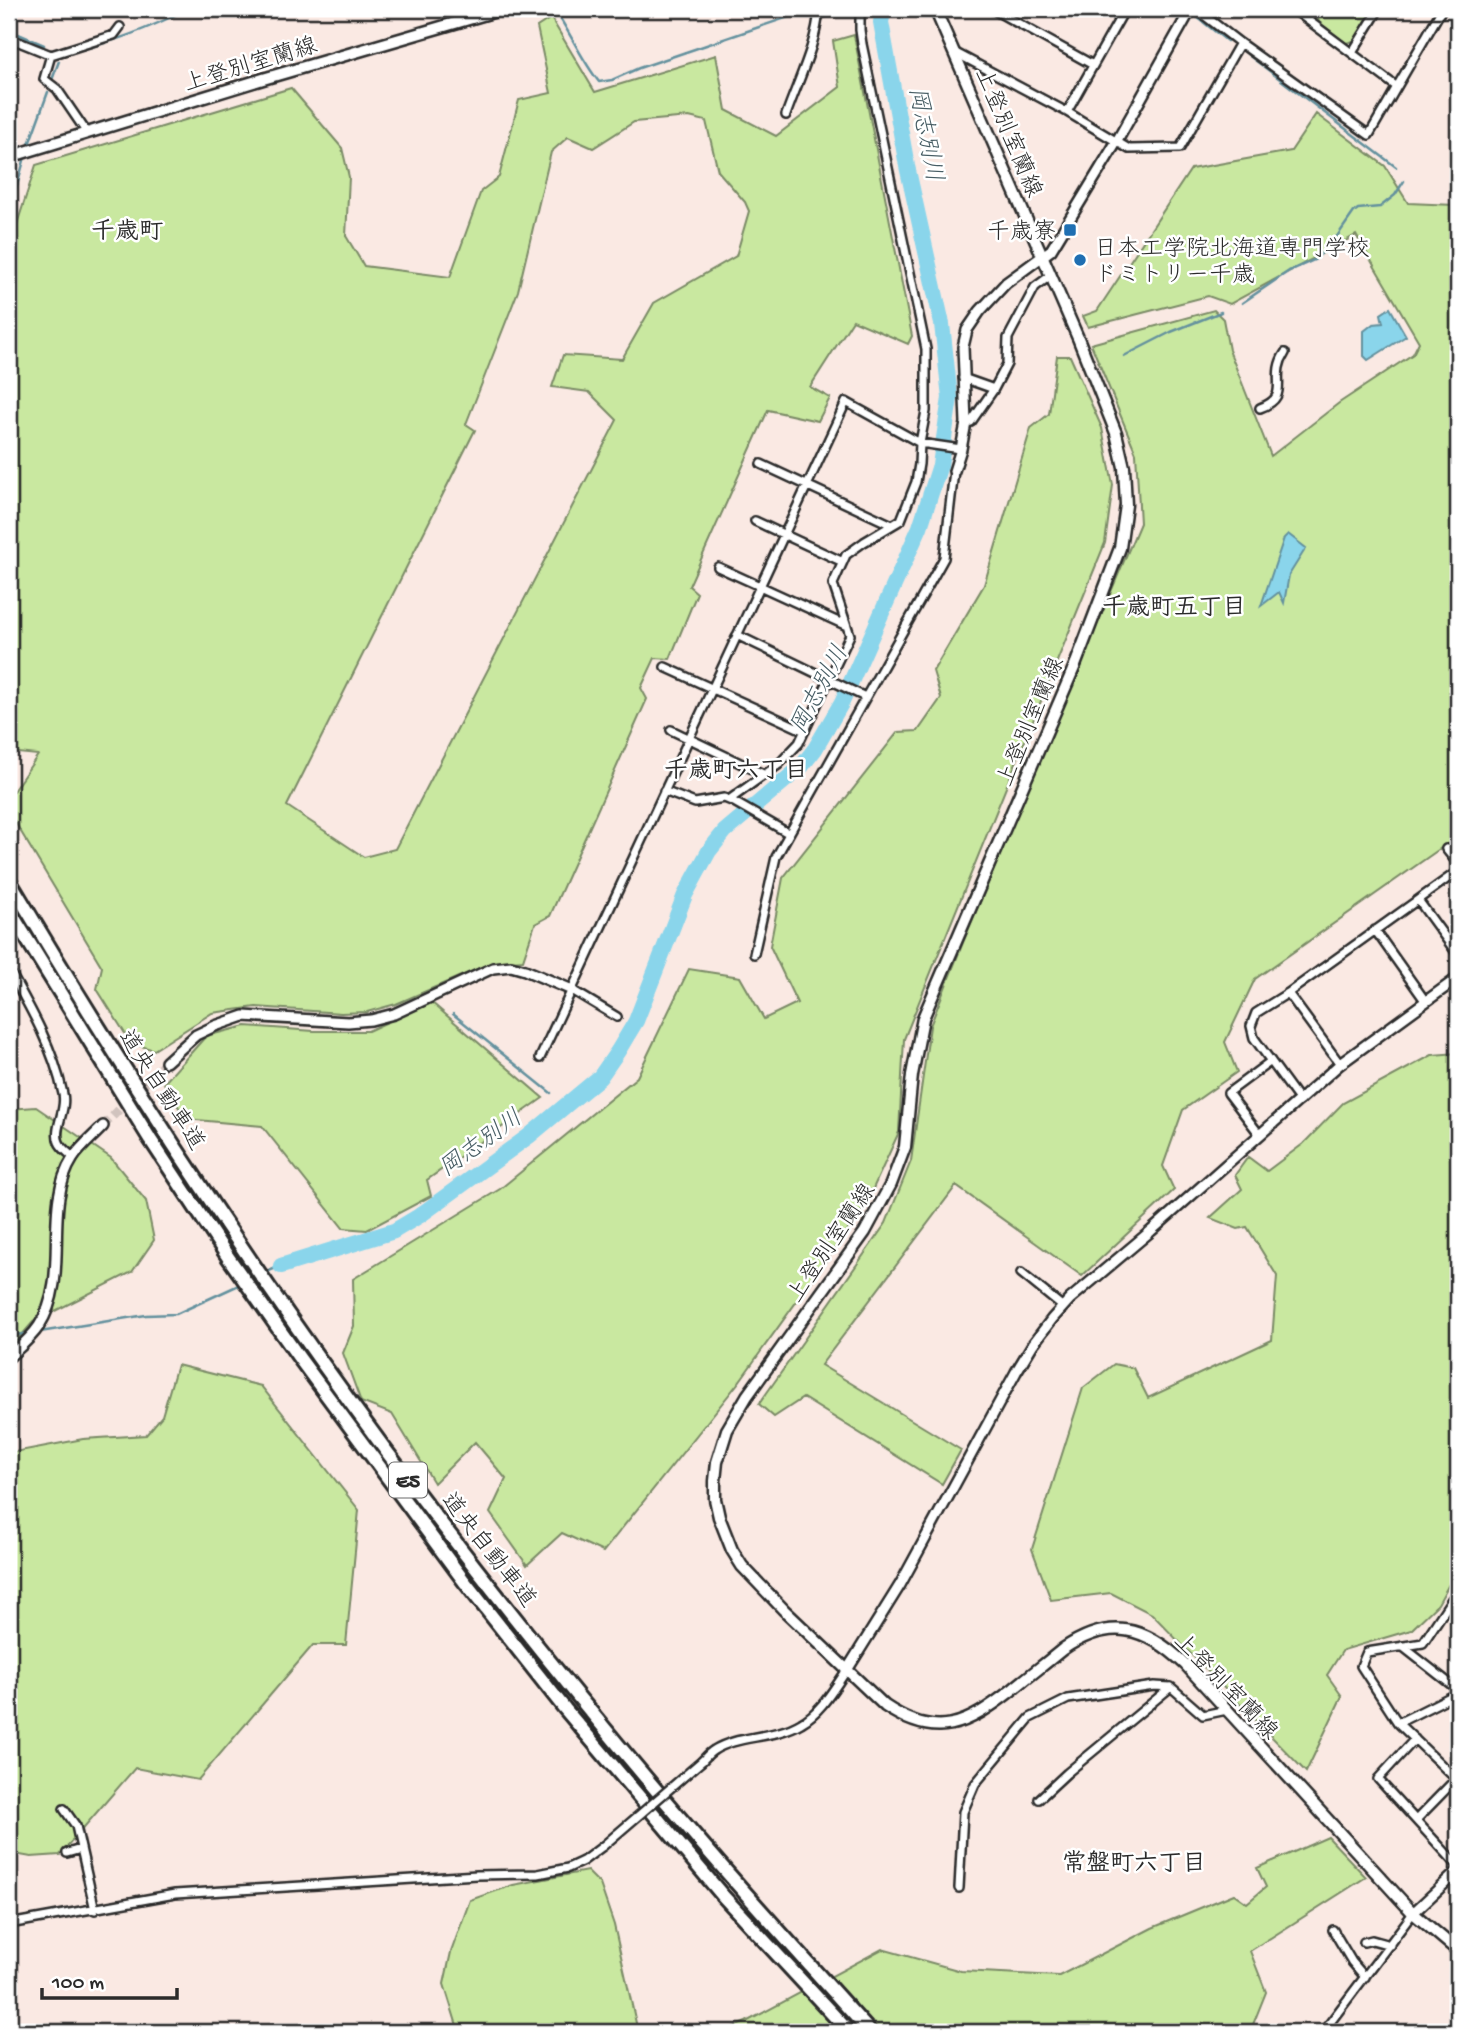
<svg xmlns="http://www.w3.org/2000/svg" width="1467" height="2041" viewBox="0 0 1467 2041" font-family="'Gochi Hand','Klee One',sans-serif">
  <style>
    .green { fill: #c9e8a0; stroke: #7a8a66; stroke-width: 2; fill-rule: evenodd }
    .water { fill: #8ad5eb; stroke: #64919e; stroke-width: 2 }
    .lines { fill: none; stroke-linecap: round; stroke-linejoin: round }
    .stream { stroke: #64919e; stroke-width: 2.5 }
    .river { stroke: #8ad5eb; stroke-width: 16 }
    .tertiary-tunnel { stroke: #d1c3be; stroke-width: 9; stroke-dasharray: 9 4.5; stroke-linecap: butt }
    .minor-casing { stroke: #2b2b2b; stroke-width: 12 }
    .tertiary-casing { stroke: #2b2b2b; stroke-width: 14 }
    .secondary-casing { stroke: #2b2b2b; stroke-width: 15 }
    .motorway-casing { stroke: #2b2b2b; stroke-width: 18 }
    .minor { stroke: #fff; stroke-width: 7 }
    .tertiary { stroke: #fff; stroke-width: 9 }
    .secondary { stroke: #fff; stroke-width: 10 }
    .motorway { stroke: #fff; stroke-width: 12 }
    .minor-bridge-casing { stroke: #2b2b2b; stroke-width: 12; stroke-linecap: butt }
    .minor-bridge { stroke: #fff; stroke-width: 7 }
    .poi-dot { fill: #1f6fb2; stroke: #fff; stroke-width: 2.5 }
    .labels { text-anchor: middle; stroke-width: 5; stroke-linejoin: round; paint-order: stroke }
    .shield { fill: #fff; stroke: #6b6b6b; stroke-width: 2 }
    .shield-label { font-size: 21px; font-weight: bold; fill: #2b2b2b }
    .street-label { font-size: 23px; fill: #2b2b2b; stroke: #fff }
    .poi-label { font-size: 23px; fill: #2b2b2b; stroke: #fff; text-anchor: end }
    .water-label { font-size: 24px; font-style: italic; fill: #485e65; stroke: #fff }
    .neighbourhood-label { font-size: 24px; font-weight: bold; fill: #2b2b2b; stroke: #fff }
  </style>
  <rect width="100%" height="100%" fill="#fae9e3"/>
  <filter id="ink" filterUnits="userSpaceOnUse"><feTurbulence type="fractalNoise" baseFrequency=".0143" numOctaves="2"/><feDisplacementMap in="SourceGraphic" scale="14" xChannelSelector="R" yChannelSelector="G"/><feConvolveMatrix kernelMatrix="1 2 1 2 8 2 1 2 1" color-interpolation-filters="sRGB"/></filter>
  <g filter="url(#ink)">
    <!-- green -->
    <path class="green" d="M1322,9h52l-20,32 -8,2 -27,-21 -2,-6z
      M551,18l44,74 121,-37 10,55 50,26 64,-49 -7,-46 21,-6 58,301 -4,8 -55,-24 -43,67 20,11 -12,23 -50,-11 -79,176 8,7 -27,66 -15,-1 -14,30 6,11 -97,217 -15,8 -12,36 -32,3 -95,41 -29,8 -26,1 -85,-6 -44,6 -58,37 -23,-7 -34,-54 5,-22 -93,-155v-15l29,-42 -29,-3v-503l27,-84 255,-77 51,60 7,29 -3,59 18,30 86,11 31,-86 18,-14 20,-77 32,-7 -14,-66zM689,117l17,4 12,50 27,31 4,9 -13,45 -82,47 -32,56 -59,-4 -11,32 37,5 28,28 -222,429 -31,8 -77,-51 188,-376 -9,-6 52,-133 33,-139 17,-15 25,11 41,-26z
      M1316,114l69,52 23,37 47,2 3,3v628l-203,143 -30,63 12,30 -54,38 -20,56 11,24 -92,86 -126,-90 -135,179 140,85 -19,34 -139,-86 -29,19 -15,-13 127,-181 25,-62 19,-135 34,-86 176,-417 -4,-70 -45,-109 123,-34 9,9 6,31 42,106 68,-53 74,-49 6,-12 -63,-107 -126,69 -22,-8 -120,31 -5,-11 14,-5 94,-142 100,-18z
      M1057,356h13l32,72 11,57 -8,58 -201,496 -5,93 -34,74 -126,176 -136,170 -41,-19 -35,32 -37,-52 16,-34 -31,-37 -41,41 -42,-69 -31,-12 -18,-49 11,-27 -1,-47 147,-90 137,-112 52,-108 51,8 24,42 33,-16 -27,-57 13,-68 115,-146 20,-1 23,-33 -8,-27 51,-86 47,-157 18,-14z
      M431,1002l112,96 -116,82 4,16 -64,34 -24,-2 -81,-102 -76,-7 -22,-36 42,-47 40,-10 68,5h54z
      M1458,1053v515l-20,36 -27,26 -68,20 -16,25 15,21 -36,76 -154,-158 -41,-21 -60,7 -19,-51 51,-161 31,-24 19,4 15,30 124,-58 5,-64 -30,-49 -9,2 -28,-11 32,-29 -7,-14 13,-18 19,14 36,-27 40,-41 89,-48z
      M36,1107l75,51 35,43 8,39 -22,32 -99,50 -19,22h-5v-235z
      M177,1365l84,21 98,124 -13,135h-33l-115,135 -63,-12 -75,87 -29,2 -22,-4v-400l74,-14 63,-4 16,-19z
      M1328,1837l38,40 -116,74 16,41 -16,40h-528l24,-10 136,-73 79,22 98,5 93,-48 82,-34 13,9 19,-16 -9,-19z
      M587,1871l13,13 14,41 24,107h-179l-15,-48 7,-32 19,-52 43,-15z"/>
    <!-- water -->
    <path class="water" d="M1390,308l16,28 -38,24 -4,-4v-25l9,-7 10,-1 -2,-9z
      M1288,534l18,14 -17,27 -5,28 -5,-11 -18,14 23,-68z"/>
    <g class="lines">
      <!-- stream -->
      <path class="stream" d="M554,9c16,23 27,50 45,73l13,-2 27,-12 173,-59
        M1197,17l30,24
        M9,30l35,15
        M69,53c42,-10 80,-24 118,-44
        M1247,54l149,113
        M52,80l7,-19
        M28,147l20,-55
        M9,214l16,-57
        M1242,303l47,-32 27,-12 22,-24 16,-23 4,-3 22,-2 15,-12 9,-14
        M1124,356l47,-24 50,-20
        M453,1014l98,79
        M264,1273l17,-7
        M40,1332l106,-17 30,-1 65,-30
        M9,1336l21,-3"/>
      <!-- river -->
      <path class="river" d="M281,1266l113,-35 25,-15 110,-80 71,-59 18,-26 18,-30 49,-126 24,-44 16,-20 76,-64 14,-18 27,-47 78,-175 20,-62 10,-67 -8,-74 -35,-158 -26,-144 3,-13"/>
      <!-- tertiary-tunnel -->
      <path class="tertiary-tunnel" d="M103,1126l63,-64"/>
      <defs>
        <path id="minor" d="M992,9l101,56
          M1109,9l12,6
          M1196,9l44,34 129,92 73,-126
          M1293,9l104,78
          M819,14l17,-5
          M1308,20l7,-11
          M9,38l42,17 -7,24 13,10 30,44
          M954,52l113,60 62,37 51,-1 60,-105
          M1352,53l27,-44
          M51,55l63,-20 6,-8
          M1067,112l58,-103
          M786,115c11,-32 31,-72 33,-106
          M963,378l31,11
          M1260,408c33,-12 8,-30 25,-55
          M966,423l5,-1 23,-33 13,-25 1,-26 27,-51 15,-11
          M761,464l131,61
          M755,521l88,41
          M718,567l129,59
          M737,635l128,62
          M665,667l140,64
          M671,730l92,44
          M664,791l31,12 29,-5 10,4 54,31
          M729,800l49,-35 21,-22 51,-108 -17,-51 13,-29 18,-13 37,-22 15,-38 3,-18 1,-21 6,-32v-62l-64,-305 -2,-14v-21
          M1446,849l12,15
          M1418,900l40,55
          M1375,930l51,72
          M754,954l22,-97 4,-7 164,-292 10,-87
          M9,970c22,39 45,80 54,124 4,16 -10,35 -4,48 2,6 10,11 15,16
          M572,990l45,27
          M1288,993l52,71
          M540,1058l306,-656 74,41 41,6
          M1300,1101l-46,-63 -3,-12 5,-13 32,-20 170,-122
          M1260,1135l-32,-42 43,-32
          M1021,1273l42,34
          M1402,1646l56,44
          M1398,1723l-37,-57 6,-14 56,-9 35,-53
          M1415,1739l-37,40 80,87
          M702,1761c3,-3 7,-8 12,-11 23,-15 61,-11 87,-27 21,-12 33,-35 46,-53
          M1456,1779l-58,-56 60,-30
          M1039,1799l28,-26 104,-86
          M64,1809l12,17 19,84
          M1416,1820l41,-42
          M67,1853l14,-4
          M1451,1879l7,5
          M959,1888l4,-76 12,-28 55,-66 38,-19 86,-13 17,1 32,28 24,-5
          M9,1924l166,-30 302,-19 61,-1 30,-6 15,-7 20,-15
          M1333,1930l19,32 13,15
          M1364,1942l8,-2 18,5
          M1323,2032l90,-119"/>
        <path id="tertiary" d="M954,471l7,-22 5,-26 -3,-76 4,-17 13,-19 26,-28 45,-33 66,-109 74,-132
          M166,1062l30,-27 19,-9 29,-10 104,6 23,-2 23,-6 99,-46 18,-2 14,4 47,20
          M9,1357c11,-10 22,-19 30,-31 33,-51 2,-118 34,-168 8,-12 21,-22 30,-32
          M847,1670l53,-85 116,-213 17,-28 19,-25 18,-20 81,-68 189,-167 118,-86
          M1413,1913l45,-42"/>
        <path id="secondary" d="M935,9l143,329 38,95 8,34 2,38 -6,43 -44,115 -153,355 -11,57 -7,72 -14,37 -26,48 -118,164 -20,34 -10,32 -2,19v18l4,18 13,33 10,16 42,44 101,96c52,35 82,19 127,-16 17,-14 34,-27 51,-41 47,-32 82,-23 122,15l228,249 45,38
          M9,157l254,-78 240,-70"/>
        <path id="motorway" d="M9,880c116,195 240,386 375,568 104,139 213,275 327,406 52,60 106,119 159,178
          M9,910l141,229 78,118 72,102 164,222 101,128 158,187 126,136"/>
      </defs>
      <!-- minor casing -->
      <use href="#minor" class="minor-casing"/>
      <!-- tertiary casing -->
      <use href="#tertiary" class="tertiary-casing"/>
      <!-- secondary casing -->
      <use href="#secondary" class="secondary-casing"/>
      <!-- motorway casing -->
      <use href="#motorway" class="motorway-casing"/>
      <!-- minor -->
      <use href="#minor" class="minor"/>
      <!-- tertiary -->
      <use href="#tertiary" class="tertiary"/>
      <!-- secondary -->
      <use href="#secondary" class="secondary"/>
      <!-- motorway -->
      <use href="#motorway" class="motorway"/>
      <defs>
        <path id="minor-bridge" d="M603,1846l99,-85"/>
      </defs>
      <!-- minor-bridge casing -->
      <use href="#minor-bridge" class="minor-bridge-casing"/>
      <!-- minor-bridge -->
      <use href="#minor-bridge" class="minor-bridge"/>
    </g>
  </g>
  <!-- markers -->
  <g class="poi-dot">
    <rect x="1063" y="223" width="14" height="14" rx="3.5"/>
    <circle cx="1080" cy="260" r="7"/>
  </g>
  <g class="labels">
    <!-- shield labels -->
    <rect class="shield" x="389" y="1462.5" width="38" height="35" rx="5"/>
    <g class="shield-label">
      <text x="408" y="1487">E5</text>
    </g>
    <!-- street labels -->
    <g class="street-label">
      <text transform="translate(250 63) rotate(-17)" y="8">上登別室蘭線</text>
      <text transform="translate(1010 132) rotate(67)" y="8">上登別室蘭線</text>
      <text transform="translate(1029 721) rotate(-67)" y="8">上登別室蘭線</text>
      <text transform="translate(163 1089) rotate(57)" y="8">道央自動車道</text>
      <text transform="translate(830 1242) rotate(-56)" y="8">上登別室蘭線</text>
      <text transform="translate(490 1549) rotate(52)" y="8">道央自動車道</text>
      <text transform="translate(1227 1685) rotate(46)" y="8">上登別室蘭線</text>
    </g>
    <!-- poi labels -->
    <g class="poi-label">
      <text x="1056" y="238">千歳寮</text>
      <text x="1094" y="255" text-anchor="start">日本工学院北海道専門学校<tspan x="1094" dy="26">ドミトリー千歳</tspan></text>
    </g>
    <!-- water labels -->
    <g class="water-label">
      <text transform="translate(927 134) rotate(79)" y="8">岡志別川</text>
      <text transform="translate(818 689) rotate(-62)" y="8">岡志別川</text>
      <text transform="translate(480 1142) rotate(-36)" y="8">岡志別川</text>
    </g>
    <!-- neighbourhood labels -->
    <g class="neighbourhood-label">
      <text x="127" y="238">千歳町</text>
      <text x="1174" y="614">千歳町五丁目</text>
      <text x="736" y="777">千歳町六丁目</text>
      <text x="1134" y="1870">常盤町六丁目</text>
    </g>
  </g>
  <!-- margin -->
  <rect width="1467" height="2041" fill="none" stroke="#fff" stroke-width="35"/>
  <rect x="18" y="18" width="1432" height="2006" fill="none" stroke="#2b2b2b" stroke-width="2.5" filter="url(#ink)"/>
  <!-- scale -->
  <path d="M42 1988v10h135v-10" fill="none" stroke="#2b2b2b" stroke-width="3.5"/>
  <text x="52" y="1988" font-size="21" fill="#2b2b2b" stroke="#ffffff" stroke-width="5" paint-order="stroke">100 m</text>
</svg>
